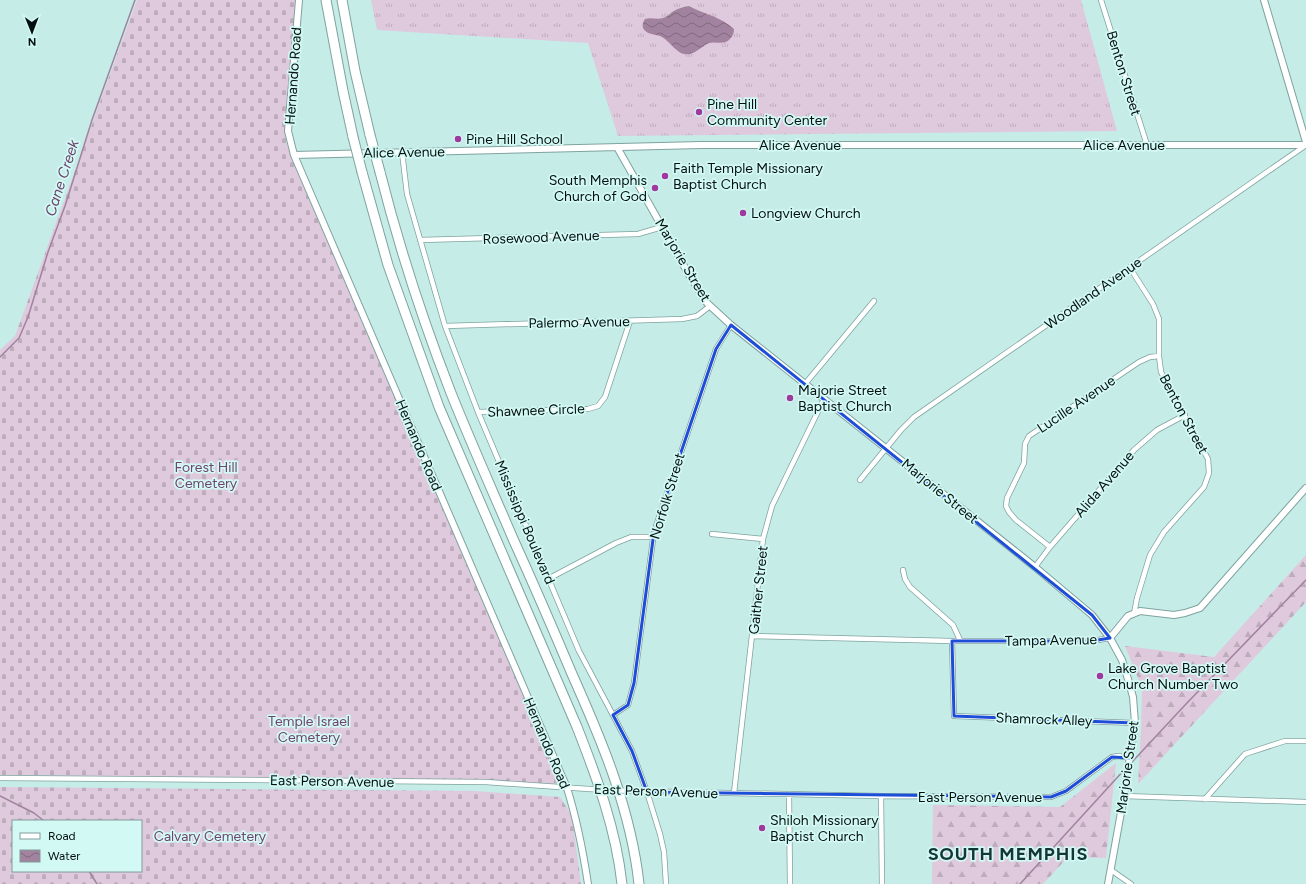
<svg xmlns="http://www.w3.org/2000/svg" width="1306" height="884" viewBox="0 0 1306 884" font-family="Figtree,sans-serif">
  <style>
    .grass { fill: url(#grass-tufts) }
    .forest { fill: url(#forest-firs) }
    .cemetery { fill: url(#cemetery-stones); fill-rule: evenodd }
    .water { fill: url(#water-waves) }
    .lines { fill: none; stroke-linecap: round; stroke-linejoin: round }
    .stream { stroke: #a1829f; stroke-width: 1.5 }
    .minor-casing { stroke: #7fa39f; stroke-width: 6 }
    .tertiary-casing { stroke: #7fa39f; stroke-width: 8 }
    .motorway-casing { stroke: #7fa39f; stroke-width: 11 }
    .minor { stroke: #fff; stroke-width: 4.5 }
    .tertiary { stroke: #fff; stroke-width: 6 }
    .motorway { stroke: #fff; stroke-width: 9 }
    .minor-bridge-casing { stroke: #7fa39f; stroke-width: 6; stroke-linecap: butt }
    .motorway-bridge-casing { stroke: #7fa39f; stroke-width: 11; stroke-linecap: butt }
    .minor-bridge { stroke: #fff; stroke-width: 4.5 }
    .motorway-bridge { stroke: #fff; stroke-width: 9 }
    .marked { fill: none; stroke: #1d4ed8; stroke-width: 3; stroke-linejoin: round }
    .poi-dot { fill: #a0399d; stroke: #d3f9f5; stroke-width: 1.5 }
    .labels { text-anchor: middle; stroke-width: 3.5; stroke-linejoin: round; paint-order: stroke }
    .street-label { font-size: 14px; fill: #04100f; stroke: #d3f9f5 }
    .poi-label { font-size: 14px; fill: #04100f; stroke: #d3f9f5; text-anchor: start }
    .park-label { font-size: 14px; fill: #70446d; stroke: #d3f9f5 }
    .water-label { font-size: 15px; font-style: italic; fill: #6f426c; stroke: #d3f9f5 }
    .district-label { font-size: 18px; font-weight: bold; letter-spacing: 1px; fill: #143634; stroke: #d3f9f5 }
  </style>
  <defs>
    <pattern id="grass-tufts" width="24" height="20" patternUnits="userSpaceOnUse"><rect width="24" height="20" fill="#dfc9dd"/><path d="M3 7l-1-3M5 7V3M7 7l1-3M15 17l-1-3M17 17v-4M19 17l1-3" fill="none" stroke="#beacbc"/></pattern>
    <pattern id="forest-firs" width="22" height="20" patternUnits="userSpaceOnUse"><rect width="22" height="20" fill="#dfc9dd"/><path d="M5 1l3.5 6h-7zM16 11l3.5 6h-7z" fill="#beacbc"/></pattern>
    <pattern id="cemetery-stones" width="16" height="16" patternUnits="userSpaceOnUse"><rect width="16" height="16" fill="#dfc9dd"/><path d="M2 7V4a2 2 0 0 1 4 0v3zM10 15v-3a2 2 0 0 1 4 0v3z" fill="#beacbc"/></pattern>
    <pattern id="water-waves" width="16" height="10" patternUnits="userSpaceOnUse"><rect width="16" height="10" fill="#a1829f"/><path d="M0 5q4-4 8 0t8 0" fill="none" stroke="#816980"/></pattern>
  </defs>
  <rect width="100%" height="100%" fill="#c6ece8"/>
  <!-- grass -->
  <path class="grass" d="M371,0h710l36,131 -499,5 -30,-93 -211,-13z"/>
  <!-- forest -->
  <path class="forest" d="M1306,555v47l-168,182 3,-54 1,-42 -17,-42 89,11z
    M1116,763l-10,95 -38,-1 -25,27h-111l1,-79 127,2z"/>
  <!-- cemetery -->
  <path class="cemetery" d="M137,0h159l-10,142 232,541 42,101 -315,-6 -245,-3v-425l15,-14z
    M0,787l475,4 85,6 12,19 9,68h-581zM13,821h128v50h-128z"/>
  <!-- water -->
  <path class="water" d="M689,6c16,9 31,10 45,23 0,4 -1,7 -5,11 -5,5 -14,1 -20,3 -9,4 -15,13 -25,11 -7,-1 -15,-13 -22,-17 -5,-3 -16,-2 -19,-9 -1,-3 0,-6 2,-9 6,-2 12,1 18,-1 5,-1 7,-5 11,-7 5,-3 10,-4 15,-5z"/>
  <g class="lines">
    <!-- stream -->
    <path class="stream" d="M0,357l19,-19 9,-21 20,-65 17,-46 27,-86 43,-120
      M1132,762l54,-58 120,-124
      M0,796l34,17 10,8
      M89,871l8,13
      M1020,884l105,-115"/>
    <defs>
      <path id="minor" d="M1101,0l46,145
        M402,152l5,42 38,132 33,86 101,239 53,100 15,41 13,42 4,18 2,32
        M420,240l218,-6 24,-7
        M1130,268l23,36 6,15v37l2,16 47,87 1,14 -5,14 -40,45 -14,23 -13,43 -3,16
        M445,326l237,-7 15,-3 13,-10
        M805,384l69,-83
        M478,412l110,-3 10,-3 7,-9 25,-76
        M860,480l41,-50 13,-13 392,-272
        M712,534l51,5
        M1050,547l-34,-27 -7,-8 -3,-6 1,-8 17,-35 1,-19 4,-8 110,-74 11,-5 9,-1
        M1035,567l15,-20 84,-97 23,-20 28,-15
        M903,570l2,9 5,8 43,38 7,15
        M548,579l68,-36 15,-6h22
        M753,636l199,5h140l18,-3
        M952,641l2,75 181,7
        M613,715l15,-10 6,-22 20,-151 62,-183 15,-24
        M0,778l486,4 103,7
        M632,791l249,5 170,1 15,-6 46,-34 6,-1 13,2
        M734,793l29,-254 9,-33 52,-107
        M789,794l1,90
        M881,796l1,88
        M1124,796l182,6
        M1205,799l40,-45 40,-13h21
        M1111,870l20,14"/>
      <path id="tertiary" d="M299,0l-11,131 6,24 273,633c10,32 16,63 21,96
        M1264,0l42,142
        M617,147l71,126 19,30 24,22 304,242 57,48 18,23 12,22 6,19 5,18 2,26 -11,73 -16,88
        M294,155l407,-10h605
        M1110,638l18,-22 12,-5 34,4 11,-2 15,-5 106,-120"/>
      <path id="motorway" d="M326,0l17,91 10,46
        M342,0l13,71 15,64
        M362,172l26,93 51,142 138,320c20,51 39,102 45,157
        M380,172c19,75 43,149 71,221 20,50 42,99 63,148 20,44 39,88 58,133 30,67 59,136 67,210"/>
    </defs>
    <!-- minor casing -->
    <use href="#minor" class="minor-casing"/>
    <!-- tertiary casing -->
    <use href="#tertiary" class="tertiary-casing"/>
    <!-- motorway casing -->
    <use href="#motorway" class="motorway-casing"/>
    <!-- minor -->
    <use href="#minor" class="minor"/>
    <!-- tertiary -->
    <use href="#tertiary" class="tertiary"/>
    <!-- motorway -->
    <use href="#motorway" class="motorway"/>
    <defs>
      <path id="minor-bridge" d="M589,789l43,2"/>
      <path id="motorway-bridge" d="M370,135l10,37
        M353,137l9,35"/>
    </defs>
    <!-- minor-bridge casing -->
    <use href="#minor-bridge" class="minor-bridge-casing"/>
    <!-- motorway-bridge casing -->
    <use href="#motorway-bridge" class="motorway-bridge-casing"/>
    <!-- minor-bridge -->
    <use href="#minor-bridge" class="minor-bridge"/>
    <!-- motorway-bridge -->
    <use href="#motorway-bridge" class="motorway-bridge"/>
  </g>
  <!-- marked area -->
  <path class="marked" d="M731,325l361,290 18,23 -18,3h-140l2,75 181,7 -4,35 -19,-1 -46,34 -15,6 -404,-5 -15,-41 -19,-36 15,-10 6,-22 20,-151 62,-183z"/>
  <!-- markers -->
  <g class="poi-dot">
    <circle cx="699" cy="112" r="4"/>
    <circle cx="458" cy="139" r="4"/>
    <circle cx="665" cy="176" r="4"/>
    <circle cx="655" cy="188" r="4"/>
    <circle cx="743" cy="213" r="4"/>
    <circle cx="790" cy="398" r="4"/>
    <circle cx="1100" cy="676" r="4"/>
    <circle cx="762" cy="828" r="4"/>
  </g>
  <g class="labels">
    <!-- street labels -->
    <g class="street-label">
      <text transform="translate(1124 73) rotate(73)" y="5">Benton Street</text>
      <text transform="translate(293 76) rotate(-86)" y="5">Hernando Road</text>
      <text x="800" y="150">Alice Avenue</text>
      <text x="1124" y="150">Alice Avenue</text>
      <text transform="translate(404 152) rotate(-1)" y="5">Alice Avenue</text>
      <text transform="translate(541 237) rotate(-2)" y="5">Rosewood Avenue</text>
      <text transform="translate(683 260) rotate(59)" y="5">Marjorie Street</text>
      <text transform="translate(1093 293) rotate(-35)" y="5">Woodland Avenue</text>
      <text transform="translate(579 322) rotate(-1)" y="5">Palermo Avenue</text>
      <text transform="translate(1076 404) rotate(-34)" y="5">Lucille Avenue</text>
      <text transform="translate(536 410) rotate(-2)" y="5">Shawnee Circle</text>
      <text transform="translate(1184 414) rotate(62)" y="5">Benton Street</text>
      <text transform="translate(419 445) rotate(67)" y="5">Hernando Road</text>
      <text transform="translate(1104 484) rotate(-49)" y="5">Alida Avenue</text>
      <text transform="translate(940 491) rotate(39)" y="5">Marjorie Street</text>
      <text transform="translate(667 496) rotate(-73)" y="5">Norfolk Street</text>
      <text transform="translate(525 522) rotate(67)" y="5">Mississippi Boulevard</text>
      <text transform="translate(758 590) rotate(-84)" y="5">Gaither Street</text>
      <text transform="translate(1051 640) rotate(-1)" y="5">Tampa Avenue</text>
      <text transform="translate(1044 719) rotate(2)" y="5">Shamrock Alley</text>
      <text transform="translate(547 743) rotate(67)" y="5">Hernando Road</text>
      <text transform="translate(1127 767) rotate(-82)" y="5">Marjorie Street</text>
      <text transform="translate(332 781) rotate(1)" y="5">East Person Avenue</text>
      <text transform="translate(656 791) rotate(2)" y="5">East Person Avenue</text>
      <text x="980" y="802">East Person Avenue</text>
    </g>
    <!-- poi labels -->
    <g class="poi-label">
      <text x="707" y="109">Pine Hill<tspan x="707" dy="16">Community Center</tspan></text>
      <text x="466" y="144">Pine Hill School</text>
      <text x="673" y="173">Faith Temple Missionary<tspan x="673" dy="16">Baptist Church</tspan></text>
      <text x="647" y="185" text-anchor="end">South Memphis<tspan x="647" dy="16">Church of God</tspan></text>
      <text x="751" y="218">Longview Church</text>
      <text x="798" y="395">Majorie Street<tspan x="798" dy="16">Baptist Church</tspan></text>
      <text x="1108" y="673">Lake Grove Baptist<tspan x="1108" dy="16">Church Number Two</tspan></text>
      <text x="770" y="825">Shiloh Missionary<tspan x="770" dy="16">Baptist Church</tspan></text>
    </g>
    <!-- park labels -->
    <g class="park-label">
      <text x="206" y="472">Forest Hill<tspan x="206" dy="16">Cemetery</tspan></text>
      <text x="309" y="726">Temple Israel<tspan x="309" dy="16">Cemetery</tspan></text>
      <text x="210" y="841">Calvary Cemetery</text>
    </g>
    <!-- water labels -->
    <g class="water-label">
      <text transform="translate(62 178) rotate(-72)" y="5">Cane Creek</text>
    </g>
    <!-- district labels -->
    <g class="district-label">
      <text x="1008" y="860">SOUTH MEMPHIS</text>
    </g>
  </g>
  <!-- legend -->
  <rect x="12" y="820" width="130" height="52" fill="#d3f9f5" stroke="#809c99"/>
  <rect x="20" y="833" width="20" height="6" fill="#ffffff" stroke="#809c99"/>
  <text x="48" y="840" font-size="12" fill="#04100f">Road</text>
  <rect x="20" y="850" width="20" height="12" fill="url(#water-waves)" stroke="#809c99"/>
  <text x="48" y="860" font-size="12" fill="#04100f">Water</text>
  <!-- north arrow -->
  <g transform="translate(32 32) rotate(179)" stroke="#d3f9f5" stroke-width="3" paint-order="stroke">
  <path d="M0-3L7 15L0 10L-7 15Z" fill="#04100f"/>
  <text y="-6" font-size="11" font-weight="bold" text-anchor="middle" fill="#04100f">N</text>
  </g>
</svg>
